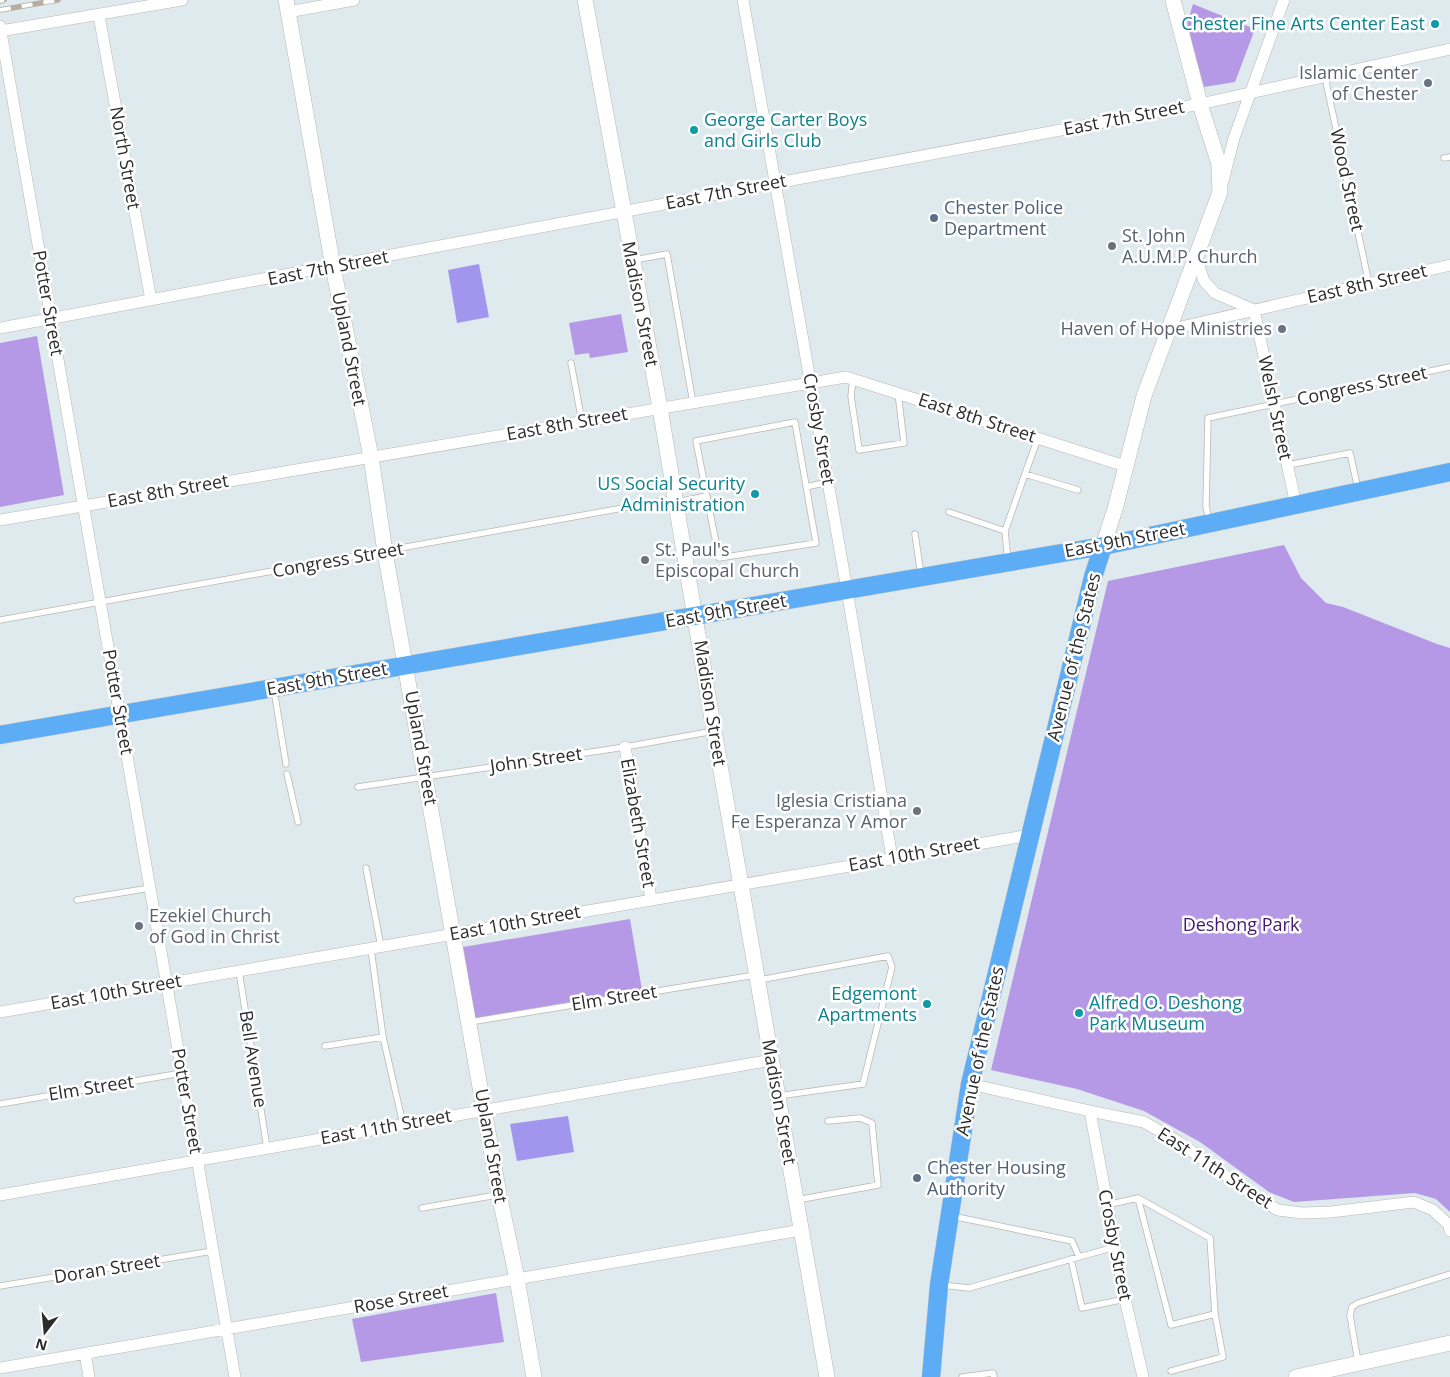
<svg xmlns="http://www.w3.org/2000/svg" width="1450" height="1377" viewBox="0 0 1450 1377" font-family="'Open Sans',sans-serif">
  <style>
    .green { fill: #b699e6 }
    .pitch { fill: #a195ee }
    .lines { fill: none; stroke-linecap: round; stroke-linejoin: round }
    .lane-casing { stroke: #bcb6af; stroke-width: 7 }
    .street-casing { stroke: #bcb6af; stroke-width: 12 }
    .secondary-casing { stroke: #bcb6af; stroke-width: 16 }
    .primary-casing { stroke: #c8c8c8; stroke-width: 19 }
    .lane { stroke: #fff; stroke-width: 5.5 }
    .street { stroke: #fff; stroke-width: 11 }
    .secondary { stroke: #fff; stroke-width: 15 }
    .primary { stroke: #5cacf6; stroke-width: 18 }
    .rail-casing { stroke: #b7aea1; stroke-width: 5.5 }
    .rail { stroke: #fff; stroke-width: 4; stroke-dasharray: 11; stroke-linecap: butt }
    .culture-dot { fill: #0f9aa8; stroke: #fff; stroke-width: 2 }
    .worship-dot { fill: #6b7280; stroke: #fff; stroke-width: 2 }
    .service-dot { fill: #5c6f8a; stroke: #fff; stroke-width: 2 }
    .labels { text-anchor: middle; stroke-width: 5; stroke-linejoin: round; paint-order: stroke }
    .culture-label { font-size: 18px; fill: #0d838f; stroke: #fff; text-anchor: end }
    .worship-label { font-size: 18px; fill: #5b616d; stroke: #fff; text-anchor: end }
    .street-label { font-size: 18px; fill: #2c2c2c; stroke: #fff }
    .service-label { font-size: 18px; fill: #4e5e75; stroke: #fff; text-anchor: start }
    .park-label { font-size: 18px; fill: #44186e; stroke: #fff }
  </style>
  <rect width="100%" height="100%" fill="#dfeaee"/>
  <!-- green -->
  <path class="green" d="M1193,4l62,25 -20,53 -31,5 -17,-63z
    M621,314l7,38 -38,6 -1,-5 -14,2 -6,-32z
    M37,336l27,159 -64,12v-164z
    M1284,545l17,33 25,25 17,4 94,37 13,4v564l-14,-13 -21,-6 -121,9 -25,-10 -69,-50 -56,-31 -67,-22 -86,-19 117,-489z
    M630,919l12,71 -167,28 -12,-71z
    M496,1293l8,49 -143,20 -9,-43z"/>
  <!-- pitch -->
  <path class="pitch" d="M479,264l10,53 -32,6 -9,-53z
    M568,1116l6,36 -57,9 -7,-37z"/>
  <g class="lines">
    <defs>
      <path id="lane" d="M1325,77l44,207
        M1444,158l6,-1
        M634,260l33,-6 26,149
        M571,363l11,59
        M853,379l-2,17 8,54 45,-7 -6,-50
        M795,422l21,121 -97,15 -23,-117z
        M1288,465l62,-12 8,36
        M1025,474l13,-36
        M806,487l22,-5
        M677,502l30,-6
        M949,512l56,19 20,-57 53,16
        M1209,521l-3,-15 2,-88 242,-51
        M1005,531l3,30
        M915,534l6,41
        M0,620l673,-121
        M274,690l12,74
        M287,774l11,48
        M358,787l267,-40 89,-16
        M366,868l15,79
        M77,900l73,-12
        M371,949l12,88 20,87
        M239,971l28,177
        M759,980l129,-24 4,11 -29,117 -85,12
        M470,1022l285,-47
        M325,1046l58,-9
        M0,1104l182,-31
        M797,1200l81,-15 -6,-62 -12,-5 -32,3
        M1106,1205l32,-7 33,127 44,-11 -5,-76 -72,-40
        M422,1208l75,-13
        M1079,1257l36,-10
        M1071,1259l11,49 43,-9
        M941,1285l28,3 110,-31 -7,-16 -120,-25
        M0,1286l213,-35
        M1358,1362l-8,-47 2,-8 6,-4 92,-29
        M1171,1371l52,-14 -8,-43
        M962,1377l31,-4 1,4"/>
      <path id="street" d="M743,0l104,590 45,268
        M288,12l66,-12
        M99,16l52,284
        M0,26l235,1351
        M0,31l182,-31
        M1223,181l11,-43 50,-138
        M1196,257l8,24 11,12 39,17
        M1254,310l42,195
        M0,328l1200,-224 250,-55
        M1168,330l282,-65
        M0,520l846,-143 279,89
        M625,747l26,152
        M0,1012l1030,-177
        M970,1084l120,27 54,11 35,20 75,54 24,14 24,3 29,-1 83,-10 19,8 16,15 1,6
        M1090,1111l35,188 18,78
        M0,1195l772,-135
        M85,1353l4,24
        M0,1368l801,-138"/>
      <path id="secondary" d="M286,0l47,267 38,190 14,95 114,642 18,85 17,98
        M585,0l75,408 54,323 113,646
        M1103,546l12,-37 29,-113 76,-204 -1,-28 -19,-60 -27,-104
        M1296,1377l154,-34"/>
      <path id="primary" d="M0,735l1103,-189 347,-74
        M931,1377l8,-92 31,-201 104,-429 19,-78 10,-31"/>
    </defs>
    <!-- lane casing -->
    <use href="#lane" class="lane-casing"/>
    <!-- street casing -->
    <use href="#street" class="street-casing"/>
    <!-- secondary casing -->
    <use href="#secondary" class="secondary-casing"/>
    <!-- primary casing -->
    <use href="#primary" class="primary-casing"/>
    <!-- lane -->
    <use href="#lane" class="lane"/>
    <!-- street -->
    <use href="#street" class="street"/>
    <!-- secondary -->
    <use href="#secondary" class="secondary"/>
    <!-- primary -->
    <use href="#primary" class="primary"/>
    <defs>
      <path id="rail" d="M0,1l4,-1
        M0,10l58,-10"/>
    </defs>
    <!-- rail casing -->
    <use href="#rail" class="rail-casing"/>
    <!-- rail -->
    <use href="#rail" class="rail"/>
  </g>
  <!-- markers -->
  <g class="culture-dot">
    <circle cx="1435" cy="24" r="5"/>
    <circle cx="694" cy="130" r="5"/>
    <circle cx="755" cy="494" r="5"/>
    <circle cx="927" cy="1004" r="5"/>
    <circle cx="1079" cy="1013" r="5"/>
  </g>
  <g class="worship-dot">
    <circle cx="1428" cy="83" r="5"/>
    <circle cx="1112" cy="246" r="5"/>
    <circle cx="1282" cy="329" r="5"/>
    <circle cx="645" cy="560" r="5"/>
    <circle cx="917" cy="811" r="5"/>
    <circle cx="139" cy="926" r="5"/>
  </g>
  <g class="service-dot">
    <circle cx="934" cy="218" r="5"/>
    <circle cx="917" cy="1178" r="5"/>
  </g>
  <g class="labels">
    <!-- culture labels -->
    <g class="culture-label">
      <text x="1425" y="30">Chester Fine Arts Center East</text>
      <text x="704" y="126" text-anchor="start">George Carter Boys<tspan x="704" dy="21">and Girls Club</tspan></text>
      <text x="745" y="490">US Social Security<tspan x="745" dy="21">Administration</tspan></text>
      <text x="917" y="1000">Edgemont<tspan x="917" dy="21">Apartments</tspan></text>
      <text x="1089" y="1009" text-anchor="start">Alfred O. Deshong<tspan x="1089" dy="21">Park Museum</tspan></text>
    </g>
    <!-- worship labels -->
    <g class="worship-label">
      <text x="1418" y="79">Islamic Center<tspan x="1418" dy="21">of Chester</tspan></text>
      <text x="1122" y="242" text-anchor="start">St. John<tspan x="1122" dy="21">A.U.M.P. Church</tspan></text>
      <text x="1272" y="335">Haven of Hope Ministries</text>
      <text x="655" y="556" text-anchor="start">St. Paul's<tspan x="655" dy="21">Episcopal Church</tspan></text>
      <text x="907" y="807">Iglesia Cristiana<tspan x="907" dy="21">Fe Esperanza Y Amor</tspan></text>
      <text x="149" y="922" text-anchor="start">Ezekiel Church<tspan x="149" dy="21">of God in Christ</tspan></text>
    </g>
    <!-- street labels -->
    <g class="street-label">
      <text transform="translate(1124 118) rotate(-11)" y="6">East 7th Street</text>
      <text transform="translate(125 158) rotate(80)" y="6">North Street</text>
      <text transform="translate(1347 180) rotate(78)" y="6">Wood Street</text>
      <text transform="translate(726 192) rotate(-11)" y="6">East 7th Street</text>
      <text transform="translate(328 268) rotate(-11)" y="6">East 7th Street</text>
      <text transform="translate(1367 284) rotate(-13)" y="6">East 8th Street</text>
      <text transform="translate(48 303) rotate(80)" y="6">Potter Street</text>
      <text transform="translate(640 304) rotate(79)" y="6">Madison Street</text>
      <text transform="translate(349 349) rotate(79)" y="6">Upland Street</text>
      <text transform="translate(1362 386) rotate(-12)" y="6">Congress Street</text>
      <text transform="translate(1275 408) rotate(78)" y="6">Welsh Street</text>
      <text transform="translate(977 418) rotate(18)" y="6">East 8th Street</text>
      <text transform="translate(567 424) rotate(-10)" y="6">East 8th Street</text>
      <text transform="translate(819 429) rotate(80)" y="6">Crosby Street</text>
      <text transform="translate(168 491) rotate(-10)" y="6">East 8th Street</text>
      <text transform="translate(1125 540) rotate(-11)" y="6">East 9th Street</text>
      <text transform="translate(338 560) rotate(-10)" y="6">Congress Street</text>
      <text transform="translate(726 611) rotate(-10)" y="6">East 9th Street</text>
      <text transform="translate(1074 657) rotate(-76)" y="6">Avenue of the States</text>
      <text transform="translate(327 679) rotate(-10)" y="6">East 9th Street</text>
      <text transform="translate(118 702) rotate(80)" y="6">Potter Street</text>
      <text transform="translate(710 703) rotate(81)" y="6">Madison Street</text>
      <text transform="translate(421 748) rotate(80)" y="6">Upland Street</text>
      <text transform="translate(536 760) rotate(-8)" y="6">John Street</text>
      <text transform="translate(638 823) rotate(80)" y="6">Elizabeth Street</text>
      <text transform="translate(914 854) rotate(-10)" y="6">East 10th Street</text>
      <text transform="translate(515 923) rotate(-10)" y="6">East 10th Street</text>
      <text transform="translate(116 992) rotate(-10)" y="6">East 10th Street</text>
      <text transform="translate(614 998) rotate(-9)" y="6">Elm Street</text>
      <text transform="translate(980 1051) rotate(-78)" y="6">Avenue of the States</text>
      <text transform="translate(253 1059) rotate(81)" y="6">Bell Avenue</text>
      <text transform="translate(91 1088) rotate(-9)" y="6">Elm Street</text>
      <text transform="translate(187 1101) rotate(80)" y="6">Potter Street</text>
      <text transform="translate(779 1102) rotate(80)" y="6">Madison Street</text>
      <text transform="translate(386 1127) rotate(-10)" y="6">East 11th Street</text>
      <text transform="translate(491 1146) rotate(80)" y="6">Upland Street</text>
      <text transform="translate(1215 1168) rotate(33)" y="6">East 11th Street</text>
      <text transform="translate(1115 1245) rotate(79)" y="6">Crosby Street</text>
      <text transform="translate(107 1269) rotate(-9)" y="6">Doran Street</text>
      <text transform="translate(401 1299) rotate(-10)" y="6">Rose Street</text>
    </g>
    <!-- service labels -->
    <g class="service-label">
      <text x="944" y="214">Chester Police<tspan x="944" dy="21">Department</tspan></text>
      <text x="927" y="1174">Chester Housing<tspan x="927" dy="21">Authority</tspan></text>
    </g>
    <!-- park labels -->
    <g class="park-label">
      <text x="1241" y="931">Deshong Park</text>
    </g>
  </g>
  <!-- north arrow -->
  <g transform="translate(45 1332) rotate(196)" stroke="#ffffff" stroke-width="4" paint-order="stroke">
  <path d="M0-4L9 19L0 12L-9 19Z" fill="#2c2c2c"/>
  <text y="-8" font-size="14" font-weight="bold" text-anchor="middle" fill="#2c2c2c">N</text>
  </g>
</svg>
